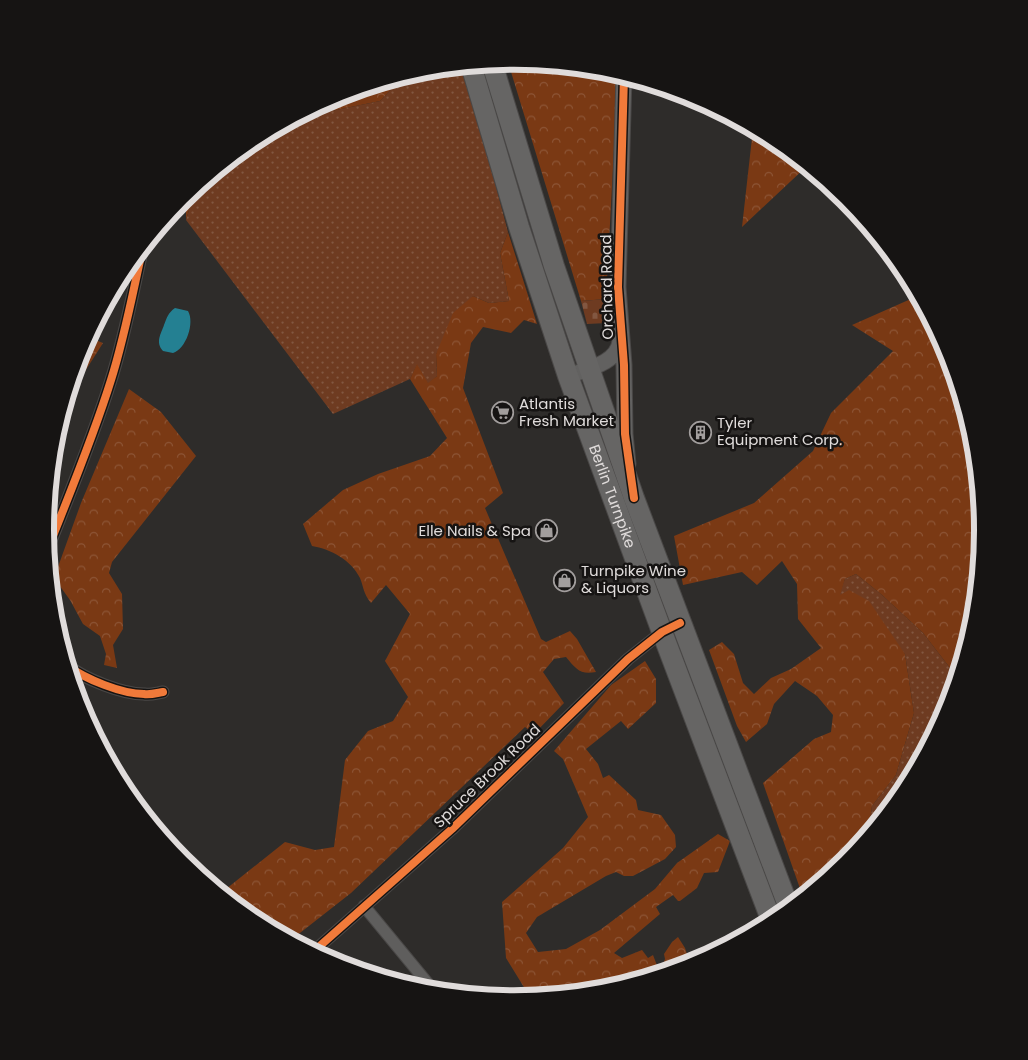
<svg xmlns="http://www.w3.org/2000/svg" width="1028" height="1060" viewBox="0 0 1028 1060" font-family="Poppins,sans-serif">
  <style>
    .grass { fill: url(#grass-dots) }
    .forest { fill: url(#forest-crowns) }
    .cemetery { fill: url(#cemetery-stones) }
    .water { fill: #248092 }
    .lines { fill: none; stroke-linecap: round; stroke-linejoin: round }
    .street-casing { stroke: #4a4847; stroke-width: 13 }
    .secondary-casing { stroke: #4a4847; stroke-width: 17 }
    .highway-casing { stroke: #4a4847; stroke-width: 22 }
    .street { stroke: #5f5e5d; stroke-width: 11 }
    .secondary { stroke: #626160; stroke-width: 15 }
    .highway { stroke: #666564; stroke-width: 20 }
    .cycleway-casing { stroke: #161413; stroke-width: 11 }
    .cycleway { stroke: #f17a3a; stroke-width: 8 }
    .labels { text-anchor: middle; stroke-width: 5; stroke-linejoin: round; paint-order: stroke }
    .street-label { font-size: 15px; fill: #e0dcdb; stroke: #161413 }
    .poi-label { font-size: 15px; fill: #e0dcdb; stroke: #161413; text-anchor: start }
    .rim { fill: none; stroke: #e0dcdb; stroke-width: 6 }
  </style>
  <defs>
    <pattern id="grass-dots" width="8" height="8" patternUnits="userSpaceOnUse" patternTransform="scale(1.25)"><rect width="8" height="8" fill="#6e3b21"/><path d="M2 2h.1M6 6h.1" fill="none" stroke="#825741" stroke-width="1.8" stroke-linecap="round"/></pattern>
    <pattern id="forest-crowns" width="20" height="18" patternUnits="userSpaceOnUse" patternTransform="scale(1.25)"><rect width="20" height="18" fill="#7a3914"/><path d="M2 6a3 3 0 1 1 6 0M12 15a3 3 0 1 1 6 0" fill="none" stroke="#8d5536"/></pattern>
    <pattern id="cemetery-stones" width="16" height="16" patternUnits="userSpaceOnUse" patternTransform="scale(1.25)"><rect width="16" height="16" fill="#6e3b21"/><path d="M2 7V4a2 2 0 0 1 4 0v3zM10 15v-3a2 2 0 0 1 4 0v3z" fill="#825741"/></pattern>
  </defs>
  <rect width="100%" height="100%" fill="#2e2c2a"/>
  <!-- grass -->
  <path class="grass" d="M464,66l44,166 -8,21 9,48 -20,2 -16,-7 -37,58 1,22 -9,8 -11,-19 -7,14 -77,35 -147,-194 10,-33 52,-43 3,3 61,-32 68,-14 24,-25 35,-5v-3z
    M856,574l26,21 41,38 34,44 -10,33 -43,81 -36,43 4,-28 24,-31 18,-62 -9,-59 -66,-59 6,-16z"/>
  <!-- forest -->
  <path class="forest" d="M514,61l92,9 12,4 -12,225 -25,2 -73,-239z
    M404,76l-24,25 -68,14 -61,32 -3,-3 6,-4 81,-43z
    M753,129l22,11 32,26 -65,61z
    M196,187l-10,33v-24z
    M508,232l29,92 -13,-4 -13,13 -28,-6 -12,16 -8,45 40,105 -18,15 56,131 5,3 24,-11 7,8 19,33c-16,3 -20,-3 -30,-15l-12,2 -11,13 21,31 -30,31 -9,-7 -174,166 -60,47 -38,-20 -32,-27 64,-51 30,8 19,-3 11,-87 23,-29 25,-10 15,-24 -23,-36 25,-47 -24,-29 -15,18c-8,-10 -7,-15 -11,-25 -9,-18 -29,-29 -48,-32l-9,-22 40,-34 35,-16 52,-18 17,-18 -37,-59 7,-15 11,19 9,-7 -1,-22 17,-41 20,-17 16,7 20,-2 -9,-48z
    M915,290l32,61 27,88 9,91 -9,92 -17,55 -34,-44 -41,-38 -26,-21 -11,5 -5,16 9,-5 20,11 36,53 9,59 -18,62 -24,31 -4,28 -23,28 -42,35 -40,-114 51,-44 17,-7 2,-17 -16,-19 -22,-15 -21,23 -7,20 -21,18 -9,-16 -28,-76 13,-8 12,12 9,29 11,11 17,-16 20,-9 30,-21 -23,-29 -1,-35 -15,-23 -25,24 -15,-13 -59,13 -9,-49 80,-33 59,-52 18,-38 62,-62 -41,-26 61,-27z
    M88,337l15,6 -28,44 -14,27 20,-64z
    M129,389l32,23 35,44 -84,106 -3,11 13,21 1,35 -10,16 4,23 -13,-3 2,-11 -6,-18 -17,-12 -13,-24 -16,-22 27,-75z
    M645,661l11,18v24l-28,26 -7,-8 -35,28 12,15 5,14 6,-3 27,25 2,10 23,5 14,20 1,12 -11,12 -32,17h-9l-8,-4 -10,4 -69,41 -11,16 12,19 28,-3 34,-19 55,-41 22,-26 41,-29 12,7 -12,31 -14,1 -7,15 -17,13h-2l-5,-6 -17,12 4,7 -46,39 8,5 20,-8 6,8 5,-3 5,13 3,2 4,-11 -1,-5 8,-12 6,-5 7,11 2,6 -22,18 -60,18 -75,7 -24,-39 -4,-56 61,-54 25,-31 -25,-58 -9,-8 57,-66z"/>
  <!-- cemetery -->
  <path class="cemetery" d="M606,299l1,24 -20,1 -6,-23z"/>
  <!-- water -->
  <path class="water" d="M175,308l13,3c7,12 -2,38 -15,42l-10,-2c-8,-9 -2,-17 1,-26 3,-8 4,-12 11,-17z"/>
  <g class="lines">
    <defs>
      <path id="street" d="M47,551c22,-56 46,-113 64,-171 14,-44 22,-89 32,-133
        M68,666c17,13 54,28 76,28 6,1 13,-1 19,-2
        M364,906l70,85
        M313,952l139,-123 176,-170 34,-27 18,-9"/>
      <path id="secondary" d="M624,76l-6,211 6,78 1,69 3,30
        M568,376c19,-7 50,-13 52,-35"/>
      <g id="highway">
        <path d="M492,63l62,203 80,232 155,410"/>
        <path id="s1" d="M471,65l48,162 49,149 94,256 110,290"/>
      </g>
    </defs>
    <!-- street casing -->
    <use href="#street" class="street-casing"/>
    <!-- secondary casing -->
    <use href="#secondary" class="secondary-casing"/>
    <!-- highway casing -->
    <use href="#highway" class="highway-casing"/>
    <!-- street -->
    <use href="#street" class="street"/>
    <!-- secondary -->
    <use href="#secondary" class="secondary"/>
    <!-- highway -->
    <use href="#highway" class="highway"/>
    <defs>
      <path id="cycleway" d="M624,76l-6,211 6,78 1,69 9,64
        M47,551c22,-56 46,-113 64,-171 14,-44 22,-89 32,-133
        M68,666c17,13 54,28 76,28 6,1 13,-1 19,-2
        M313,952l139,-123 176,-170 34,-27 18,-9"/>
    </defs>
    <!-- cycleway casing -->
    <use href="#cycleway" class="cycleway-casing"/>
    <!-- cycleway -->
    <use href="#cycleway" class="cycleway"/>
  </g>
  <!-- icons -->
  <defs>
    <symbol id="supermarket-ring" viewBox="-11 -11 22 22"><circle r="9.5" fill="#161413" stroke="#a29e9d" stroke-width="1.5"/><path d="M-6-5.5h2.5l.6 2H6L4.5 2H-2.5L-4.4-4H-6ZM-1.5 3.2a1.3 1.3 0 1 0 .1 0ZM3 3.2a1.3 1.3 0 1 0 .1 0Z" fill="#a29e9d"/></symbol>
    <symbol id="building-ring" viewBox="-11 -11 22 22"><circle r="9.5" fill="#161413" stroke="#a29e9d" stroke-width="1.5"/><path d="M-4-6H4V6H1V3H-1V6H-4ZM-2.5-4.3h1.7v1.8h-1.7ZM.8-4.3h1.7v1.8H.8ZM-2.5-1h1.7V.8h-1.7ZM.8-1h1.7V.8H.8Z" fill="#a29e9d"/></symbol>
    <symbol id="shop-ring" viewBox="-11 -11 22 22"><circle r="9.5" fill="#161413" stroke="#a29e9d" stroke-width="1.5"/><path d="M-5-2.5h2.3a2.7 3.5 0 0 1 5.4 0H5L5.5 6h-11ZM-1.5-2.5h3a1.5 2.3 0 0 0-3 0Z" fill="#a29e9d"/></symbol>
  </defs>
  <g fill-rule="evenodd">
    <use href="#supermarket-ring" x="490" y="400" width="25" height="25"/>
    <use href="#building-ring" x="688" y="420" width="25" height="25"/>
    <use href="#shop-ring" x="534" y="518" width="25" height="25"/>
    <use href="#shop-ring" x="552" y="568" width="25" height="25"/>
  </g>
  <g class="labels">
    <!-- street labels -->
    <g class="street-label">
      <text transform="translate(607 287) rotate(-91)" y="5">Orchard Road</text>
      <text dy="5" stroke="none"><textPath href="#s1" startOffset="454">Berlin Turnpike</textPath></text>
      <text transform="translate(487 776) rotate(-44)" y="5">Spruce Brook Road</text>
    </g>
    <!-- poi labels -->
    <g class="poi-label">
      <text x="519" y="409">Atlantis<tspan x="519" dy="17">Fresh Market</tspan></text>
      <text x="717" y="428">Tyler<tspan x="717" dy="17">Equipment Corp.</tspan></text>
      <text x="531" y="536" text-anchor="end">Elle Nails &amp; Spa</text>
      <text x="581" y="576">Turnpike Wine<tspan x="581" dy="17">&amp; Liquors</tspan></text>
    </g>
  </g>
  <!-- crop -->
  <path d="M0 0H1028V1060H0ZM54 530a460 460 0 1 1 920 0a460 460 0 1 1-920 0Z" fill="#161413" fill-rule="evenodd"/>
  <path class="rim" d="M54 530a460 460 0 1 1 920 0a460 460 0 1 1-920 0Z"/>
</svg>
